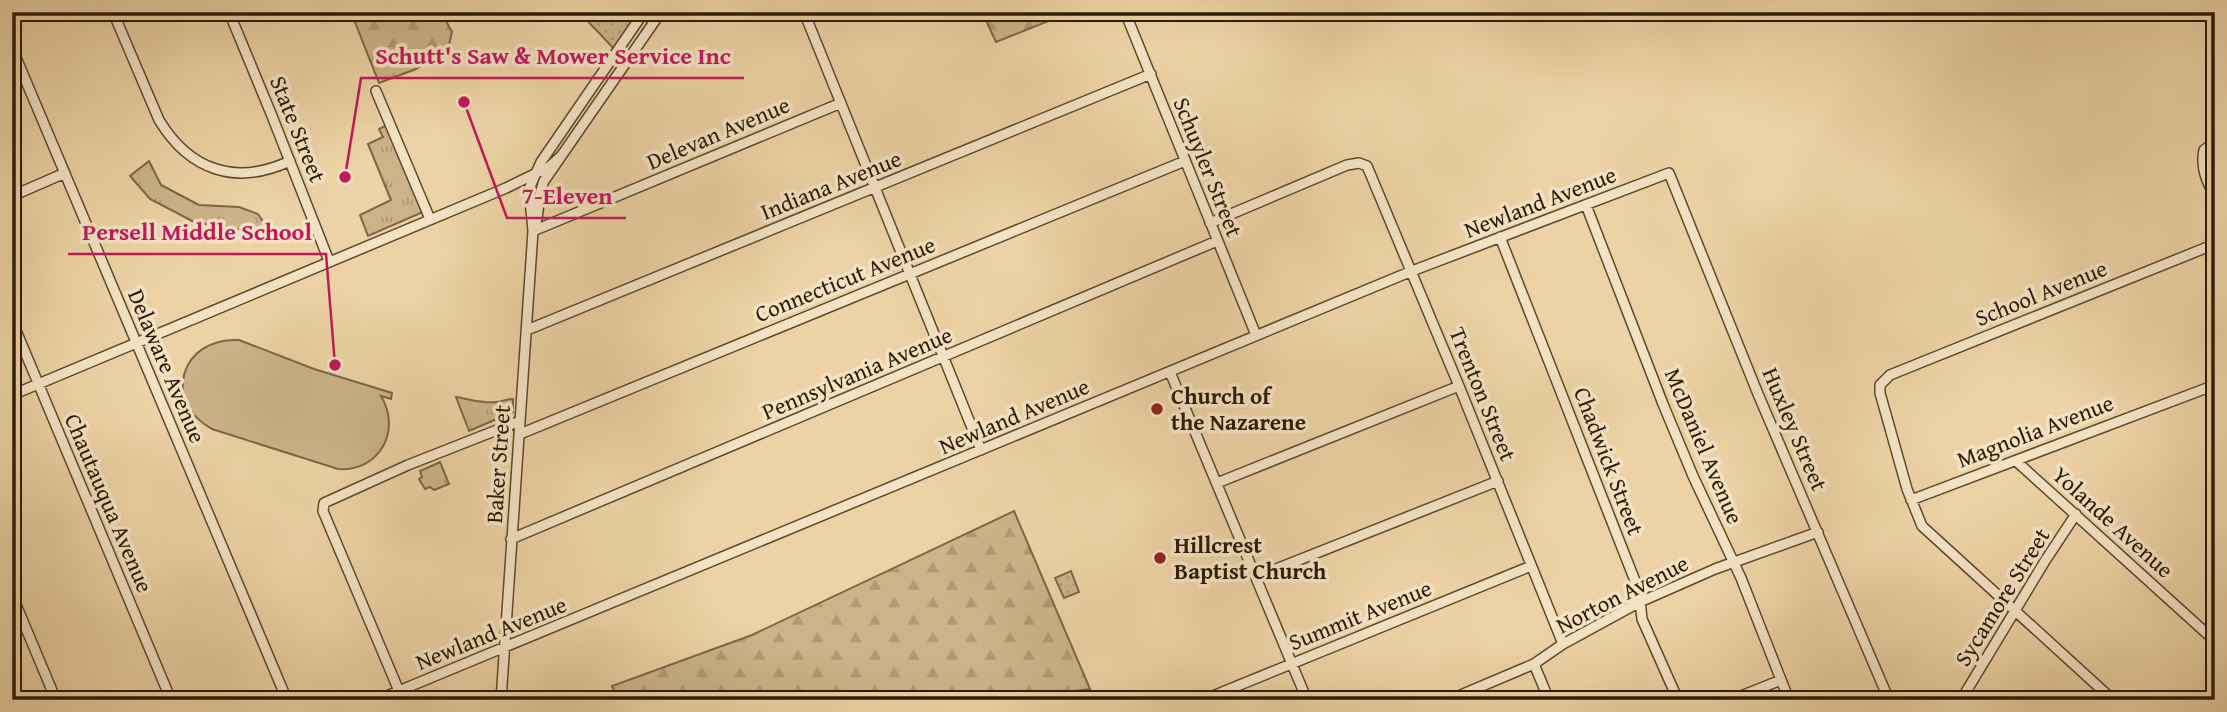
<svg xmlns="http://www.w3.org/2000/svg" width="2227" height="712" viewBox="0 0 2227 712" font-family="'Gentium Book Plus',serif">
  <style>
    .grass { fill: url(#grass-tufts); stroke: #7c6746; stroke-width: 2 }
    .forest { fill: url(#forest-firs); stroke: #7c6746; stroke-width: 2 }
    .park { fill: url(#park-dots); stroke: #7c6746; stroke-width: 2 }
    .pitch { fill: #ccb389; stroke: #7c6746; stroke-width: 2 }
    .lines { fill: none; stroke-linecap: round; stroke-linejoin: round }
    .minor-casing { stroke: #5d492b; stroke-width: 12 }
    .minor { stroke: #f3e2c4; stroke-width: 9 }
    .poi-dot { fill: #8f2418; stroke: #f3e2c4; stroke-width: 2.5 }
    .labels { text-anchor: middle; stroke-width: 7; stroke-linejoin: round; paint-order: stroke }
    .street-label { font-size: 23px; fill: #2d1b03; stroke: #f3e2c4 }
    .poi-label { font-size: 23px; font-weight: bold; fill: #2d1b03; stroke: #f3e2c4; text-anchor: start }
    .leader { fill: none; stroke: #c2185b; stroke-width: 2.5 }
    .callout-dot { fill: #c2185b; stroke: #f3e2c4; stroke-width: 2.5 }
    .callout-label { font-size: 24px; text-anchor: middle; font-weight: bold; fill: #c2185b; stroke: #f3e2c4; stroke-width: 7; stroke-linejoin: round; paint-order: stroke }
  </style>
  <defs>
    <pattern id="grass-tufts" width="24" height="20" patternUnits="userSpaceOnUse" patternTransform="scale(1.75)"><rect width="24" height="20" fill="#ccb389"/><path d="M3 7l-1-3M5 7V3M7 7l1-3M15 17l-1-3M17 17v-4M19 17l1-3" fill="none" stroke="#b09975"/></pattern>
    <pattern id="forest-firs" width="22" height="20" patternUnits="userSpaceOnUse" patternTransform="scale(1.75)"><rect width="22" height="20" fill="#ccb389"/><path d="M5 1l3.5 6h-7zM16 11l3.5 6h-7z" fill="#b09975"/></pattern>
    <pattern id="park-dots" width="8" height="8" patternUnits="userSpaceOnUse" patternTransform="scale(1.75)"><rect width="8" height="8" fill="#ccb389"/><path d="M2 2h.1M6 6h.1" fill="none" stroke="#b09975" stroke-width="1.8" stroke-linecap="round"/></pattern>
  </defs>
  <rect width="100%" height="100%" fill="#ecd2a4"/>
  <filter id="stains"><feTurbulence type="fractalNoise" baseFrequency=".00286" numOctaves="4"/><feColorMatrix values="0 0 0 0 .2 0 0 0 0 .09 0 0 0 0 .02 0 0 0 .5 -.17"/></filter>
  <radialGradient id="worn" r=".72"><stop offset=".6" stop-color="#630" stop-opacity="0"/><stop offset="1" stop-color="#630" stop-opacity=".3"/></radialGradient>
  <!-- grass -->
  <path class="grass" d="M387,125l36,87 -55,24 -8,-21 31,-15 -23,-56 15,-7 -4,-8z
    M149,161l12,24 38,20 40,2 19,7 15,21 -79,-13 -44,-23 -20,-23z
    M456,397c13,2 28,7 41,5 6,-1 10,-3 16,-3v13l-44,19z
    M440,462l9,22 -15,6 -4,-3 -5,2 -6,-10 3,-2 -2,-6z"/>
  <!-- forest -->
  <path class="forest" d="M351,12h90l11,20 -4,17 -32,20 -37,14z
    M982,12h89l-75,30z
    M1014,511l76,178 -83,11h-389l-6,-14 140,-51z"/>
  <!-- park -->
  <path class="park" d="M579,12h64l-27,39z
    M1071,571l8,21 -15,6 -9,-20z"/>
  <!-- pitch -->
  <path class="pitch" d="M239,340l75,29 78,24 -1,6 -10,-3c21,35 -2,76 -43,73l-126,-40c-51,-28 -31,-92 27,-89z"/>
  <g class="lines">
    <defs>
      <path id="minor" d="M113,12l46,108c31,51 77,66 131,41
        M229,12l43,104 57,145
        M804,12l177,438
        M1125,12l131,323
        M806,18l14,-6
        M12,48l275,652
        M376,91l54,128
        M2215,142l-11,8c-4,17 3,32 11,47
        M12,196l53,-23
        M1586,205l77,199 30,72 48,102 48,122
        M1210,223l137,-58 12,-2 8,3 92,220 104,258
        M534,230c6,-16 3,-33 10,-49l117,-169
        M533,231l308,-128
        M1500,237l139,354 3,28 36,81
        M12,321l159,379
        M527,330l624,-256
        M1170,372l137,328
        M12,395l494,-207 43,-21 12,-11
        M520,434l665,-273
        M2016,461l199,180
        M1217,483l242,-97
        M1911,500l304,-115
        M511,539l706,-298
        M1256,577l242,-96
        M12,595l44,105
        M1534,664l15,36
        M399,691l-76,-180 1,-8 84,-38 112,-44
        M377,700l1035,-429 257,-98 89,221 131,306
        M501,700l32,-469 -4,-42 12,-27 103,-150
        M1203,700l328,-134
        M1449,700l85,-36 29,-20 77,-42 75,-33 103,-37
        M1731,700l50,-20
        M1961,700l84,-139 31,-47
        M2113,700l-191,-174 -15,-37 -27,-96v-8l10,-10 325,-131"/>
    </defs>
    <!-- minor casing -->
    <use href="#minor" class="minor-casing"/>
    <!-- minor -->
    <use href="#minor" class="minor"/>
  </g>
  <!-- markers -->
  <g class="poi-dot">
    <circle cx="1157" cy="409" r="7"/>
    <circle cx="1160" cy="558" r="7"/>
  </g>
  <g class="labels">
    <!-- street labels -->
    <g class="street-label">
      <text transform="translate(298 129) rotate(68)" y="8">State Street</text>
      <text transform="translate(718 133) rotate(-23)" y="8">Delevan Avenue</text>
      <text transform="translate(1208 167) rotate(68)" y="8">Schuyler Street</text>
      <text transform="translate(831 185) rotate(-22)" y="8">Indiana Avenue</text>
      <text transform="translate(1540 202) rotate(-21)" y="8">Newland Avenue</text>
      <text transform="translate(845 279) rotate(-22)" y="8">Connecticut Avenue</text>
      <text transform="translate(2041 293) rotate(-22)" y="8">School Avenue</text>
      <text transform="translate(167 366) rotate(67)" y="8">Delaware Avenue</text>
      <text transform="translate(857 373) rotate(-23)" y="8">Pennsylvania Avenue</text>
      <text transform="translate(1483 394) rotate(68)" y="8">Trenton Street</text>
      <text transform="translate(1014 416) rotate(-23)" y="8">Newland Avenue</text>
      <text transform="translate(1795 429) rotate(67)" y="8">Huxley Street</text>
      <text transform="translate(2035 431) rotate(-21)" y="8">Magnolia Avenue</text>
      <text transform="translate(1704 446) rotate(67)" y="8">McDaniel Avenue</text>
      <text transform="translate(1609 461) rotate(69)" y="8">Chadwick Street</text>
      <text transform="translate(498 464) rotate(-86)" y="8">Baker Street</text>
      <text transform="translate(109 503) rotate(67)" y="8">Chautauqua Avenue</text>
      <text transform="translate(2113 522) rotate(42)" y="8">Yolande Avenue</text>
      <text transform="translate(1622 594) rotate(-27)" y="8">Norton Avenue</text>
      <text transform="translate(2002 597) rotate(-58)" y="8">Sycamore Street</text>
      <text transform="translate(1360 615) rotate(-22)" y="8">Summit Avenue</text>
      <text transform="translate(491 633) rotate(-22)" y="8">Newland Avenue</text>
    </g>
    <!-- poi labels -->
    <g class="poi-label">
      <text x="1171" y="404">Church of<tspan x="1171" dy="26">the Nazarene</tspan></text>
      <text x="1174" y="553">Hillcrest<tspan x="1174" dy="26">Baptist Church</tspan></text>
    </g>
  </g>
  <!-- callouts -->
  <path class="leader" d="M345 177L361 78H744M464 102L507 218H626M335 365L326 254H68"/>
  <g class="callout-dot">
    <circle cx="345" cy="177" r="7"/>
    <circle cx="464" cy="102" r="7"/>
    <circle cx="335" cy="365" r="7"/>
  </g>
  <g class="callout-label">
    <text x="553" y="64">Schutt's Saw &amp; Mower Service Inc</text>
    <text x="567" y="204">7-Eleven</text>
    <text x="197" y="240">Persell Middle School</text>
  </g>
  <!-- margin -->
  <rect width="2227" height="712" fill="none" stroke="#ecd2a4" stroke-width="42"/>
  <rect x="14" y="14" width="2199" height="684" fill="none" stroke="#2d1b03" stroke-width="3.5"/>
  <rect x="21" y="21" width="2185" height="670" fill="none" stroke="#2d1b03" stroke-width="2"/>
  <rect width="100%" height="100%" filter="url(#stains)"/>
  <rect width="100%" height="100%" fill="url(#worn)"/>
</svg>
